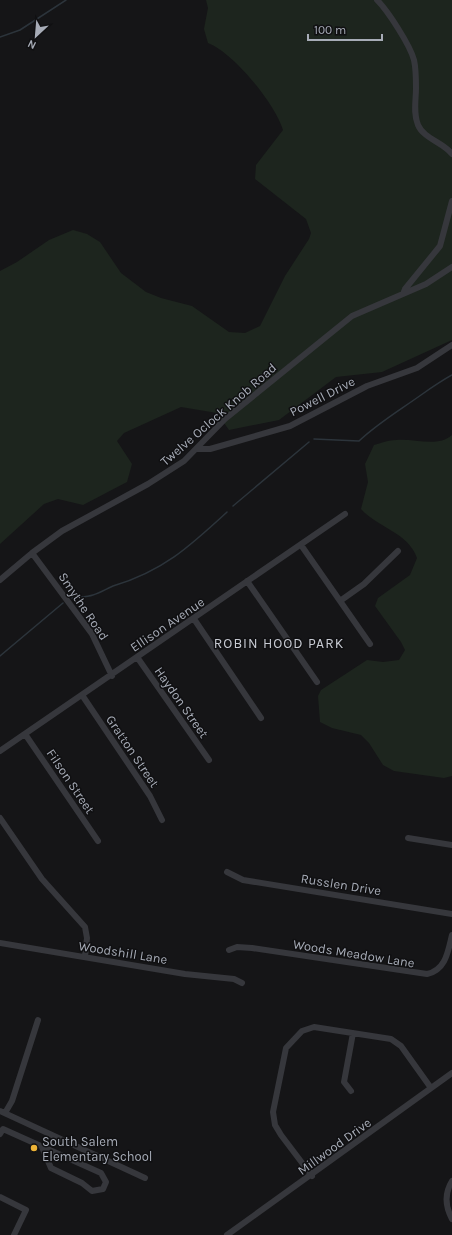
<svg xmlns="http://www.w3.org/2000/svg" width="452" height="1235" viewBox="0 0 452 1235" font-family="Karla,sans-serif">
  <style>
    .green { fill: #1d251e }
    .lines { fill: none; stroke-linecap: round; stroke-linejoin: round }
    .stream { stroke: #2c343b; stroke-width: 1.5 }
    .minor { stroke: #36373c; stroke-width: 6 }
    .poi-dot { fill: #edb337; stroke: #101012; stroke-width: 1.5 }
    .labels { text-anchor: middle; stroke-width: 3; stroke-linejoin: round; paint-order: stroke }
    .street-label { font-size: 13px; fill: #a7acb7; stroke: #101012 }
    .poi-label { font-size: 13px; fill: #a7acb7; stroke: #101012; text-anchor: start }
    .neighbourhood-label { font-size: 14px; letter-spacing: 1px; fill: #c8cbd3; stroke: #101012 }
  </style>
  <rect width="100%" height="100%" fill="#151517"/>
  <!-- green -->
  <path class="green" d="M206,0h246v340l-70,32 -46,5 -57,43 -50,10 -12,-17 -36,-6 -57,26 -7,8 15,23 -5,18 -44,23 -25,-6 -14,5 -44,40v-273l17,-9 32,-22 24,-10 14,4 13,8 21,31 25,19 15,6 31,8 37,26 16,1 15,-7 25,-50 24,-37 2,-6 -5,-14 -51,-40 1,-14 27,-35c-8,-26 -49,-77 -75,-87l-4,-14 4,-21z
    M452,435v341l-8,2 -50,-7 -11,-6 -14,-22 -8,-8 -29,-7 -12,-6 -2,-26 3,-6 46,-30 16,2 16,-2 6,-10 -4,-8 -26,-36 3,-8 32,-23 7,-17c-9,-26 -39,-30 -56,-49l7,-27 -3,-18 9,-19c7,-2 15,-5 22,-5 17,-2 42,8 56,-5z"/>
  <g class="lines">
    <!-- stream -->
    <path class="stream" d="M0,37l20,-7 46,-30
      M314,439l45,2c19,-18 41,-31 62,-46 10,-7 20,-14 31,-20
      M233,506l76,-64
      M72,598c6,-1 15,-1 21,-3 7,-2 13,-6 20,-9 50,-15 76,-39 114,-74
      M0,656l63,-53"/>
    <!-- minor -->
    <path class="minor" d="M377,0c11,11 33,45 37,60 2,9 2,19 2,28 0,12 -3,25 2,37 6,14 25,17 34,29
      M403,294l2,-5 35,-43 12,-45
      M196,449h14l80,-23 77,-40 50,-18 35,-23
      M301,545l69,99
      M32,553l60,81 20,42
      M0,580l32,-27 30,-22 86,-47 36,-23 41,-42 127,-103 74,-32 26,-17
      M247,581l70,101
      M340,601l24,-17 34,-33
      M194,619l67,99
      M137,657l72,103
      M82,695l68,101 12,24
      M25,734l73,107
      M0,751l345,-237
      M0,818l42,61 43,48 2,11 -2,19
      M408,838l44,7
      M227,872l16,8 209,34
      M0,943l185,31 49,5 8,4
      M229,950l8,-3 15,1 175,26c19,-4 21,-23 25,-39
      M351,1091l-7,-9 9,-49
      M0,1111l145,67
      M5,1113l7,-12 26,-81
      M0,1134l3,-5 98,44 5,9 -3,7 -11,2 -10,-8 -31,-15 -9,-21
      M312,1176l-31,-41 -6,-10 -2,-13 13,-64 16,-17 12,-4 77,12 10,7 30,42
      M452,1181c-8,13 -7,25 0,38
      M0,1197l26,13 -12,25
      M227,1235l225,-162"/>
  </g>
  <!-- markers -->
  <circle class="poi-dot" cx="34" cy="1148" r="4"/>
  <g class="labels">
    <!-- street labels -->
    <g class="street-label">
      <text transform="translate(322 396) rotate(-27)" y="5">Powell Drive</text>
      <text transform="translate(218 414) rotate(-41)" y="5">Twelve Oclock Knob Road</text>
      <text transform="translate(84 606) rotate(56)" y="5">Smythe Road</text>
      <text transform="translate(167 624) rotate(-34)" y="5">Ellison Avenue</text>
      <text transform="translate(182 702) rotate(55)" y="5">Haydon Street</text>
      <text transform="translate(133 751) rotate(56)" y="5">Gratton Street</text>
      <text transform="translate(71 781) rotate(56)" y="5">Filson Street</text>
      <text transform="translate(341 884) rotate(9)" y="5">Russlen Drive</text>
      <text transform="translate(123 952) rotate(9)" y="5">Woodshill Lane</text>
      <text transform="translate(354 953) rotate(9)" y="5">Woods Meadow Lane</text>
      <text transform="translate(334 1146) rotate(-36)" y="5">Millwood Drive</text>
    </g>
    <!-- poi labels -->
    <g class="poi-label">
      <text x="42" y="1146">South Salem<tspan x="42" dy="15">Elementary School</tspan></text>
    </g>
    <!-- neighbourhood labels -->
    <g class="neighbourhood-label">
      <text x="279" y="648">ROBIN HOOD PARK</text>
    </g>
  </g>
  <!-- north arrow -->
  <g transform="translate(36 36) rotate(206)" stroke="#101012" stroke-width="3" paint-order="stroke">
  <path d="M0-3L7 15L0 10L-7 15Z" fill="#a7acb7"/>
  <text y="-6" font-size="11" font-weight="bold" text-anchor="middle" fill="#a7acb7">N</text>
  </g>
  <!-- scale -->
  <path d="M308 34v6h74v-6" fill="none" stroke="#a7acb7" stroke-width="2"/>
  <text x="314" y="34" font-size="12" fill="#a7acb7" stroke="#101012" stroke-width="3" paint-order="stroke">100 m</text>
</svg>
